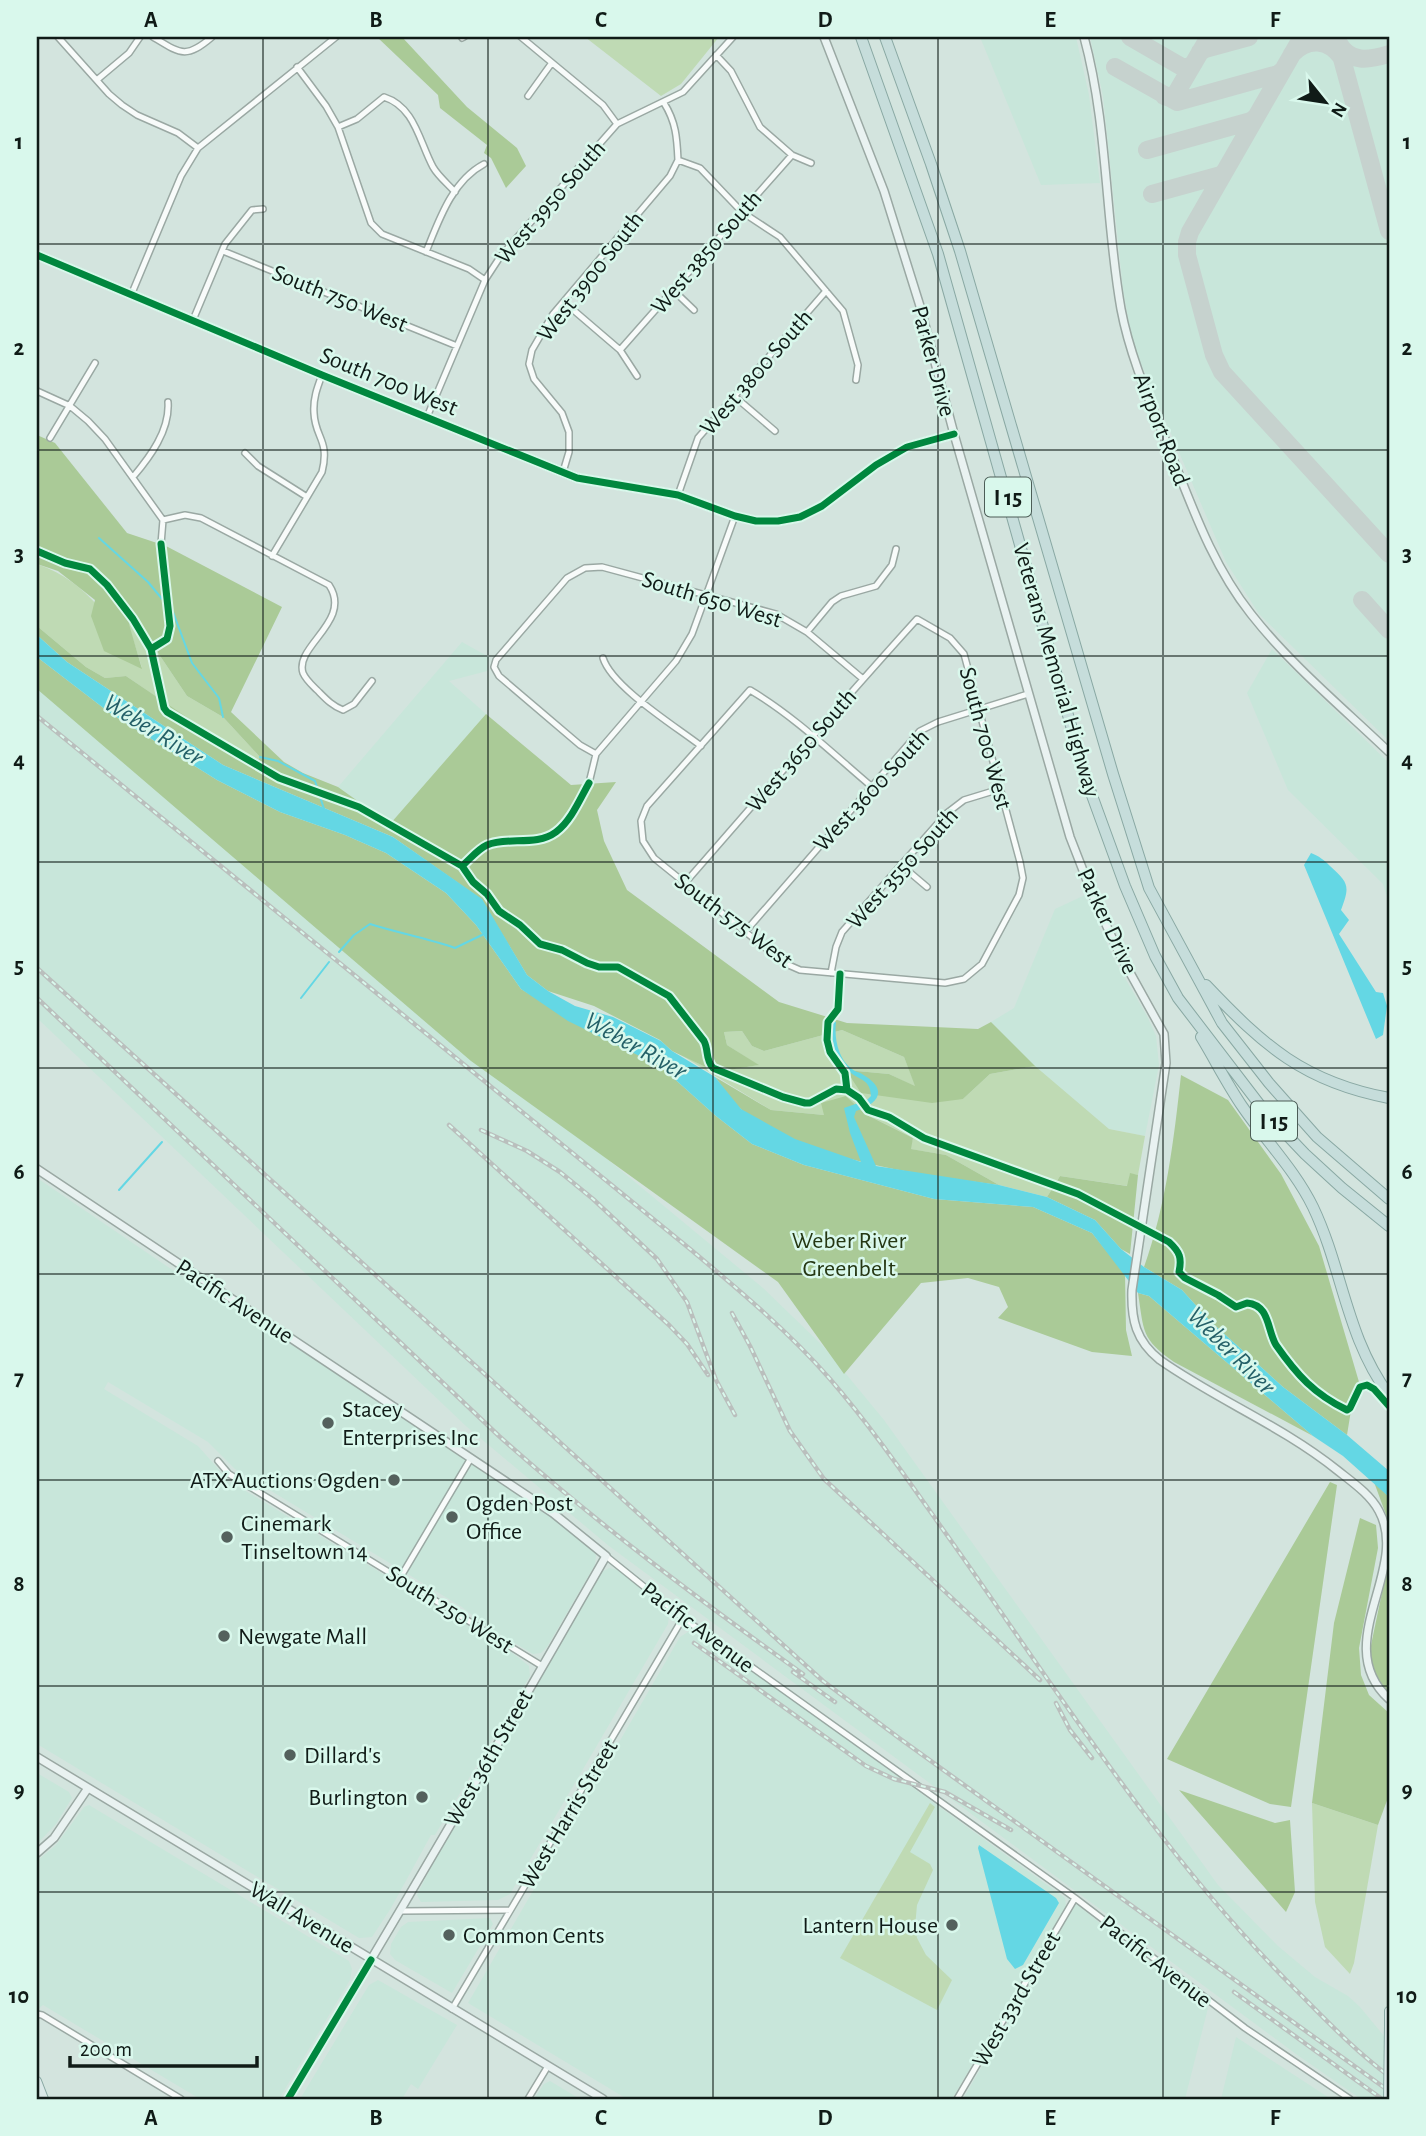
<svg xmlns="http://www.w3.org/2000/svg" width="1426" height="2136" viewBox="0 0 1426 2136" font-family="'Alegreya Sans',sans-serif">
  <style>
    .built { fill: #c8e6da }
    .green { fill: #bfdab4 }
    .forest { fill: #aaca97 }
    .water { fill: #64d7e4 }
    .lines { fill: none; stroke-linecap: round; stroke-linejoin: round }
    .stream { stroke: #64d7e4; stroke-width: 2 }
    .taxiway { stroke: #c6d2ce; stroke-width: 18 }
    .street-casing { stroke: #9aa8a3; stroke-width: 8 }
    .secondary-casing { stroke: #9aa8a3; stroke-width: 10 }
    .primary-casing { stroke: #89a8a3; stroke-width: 10 }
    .highway-casing { stroke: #89a8a3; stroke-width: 12 }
    .street { stroke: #f8fbfa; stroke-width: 5 }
    .secondary { stroke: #e9f2f1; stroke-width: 7 }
    .primary { stroke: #dbe9e8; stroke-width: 8 }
    .highway { stroke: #c6dddb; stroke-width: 10 }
    .rail-casing { stroke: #babfbd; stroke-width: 4.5 }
    .rail { stroke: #d9f8ec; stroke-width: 2; stroke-dasharray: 5; stroke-linecap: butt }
    .primary-bridge-casing { stroke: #89a8a3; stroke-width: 10; stroke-linecap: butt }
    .primary-bridge { stroke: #dbe9e8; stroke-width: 8 }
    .cycleway-casing { stroke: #d9f8ec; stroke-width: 11 }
    .cycleway { stroke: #00873e; stroke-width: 7 }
    .grid { fill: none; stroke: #101b17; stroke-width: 2; stroke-opacity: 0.55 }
    .poi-dot { fill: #54615d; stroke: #d9f8ec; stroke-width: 2.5 }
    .labels { text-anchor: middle; stroke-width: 5; stroke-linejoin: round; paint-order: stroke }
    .shield { fill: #d9f8ec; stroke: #4c5d57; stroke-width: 2 }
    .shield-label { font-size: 23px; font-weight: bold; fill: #101b17 }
    .street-label { font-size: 24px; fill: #101b17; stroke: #d9f8ec }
    .park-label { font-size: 24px; fill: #253713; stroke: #d9f8ec }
    .poi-label { font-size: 24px; fill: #101b17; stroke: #d9f8ec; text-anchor: start }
    .water-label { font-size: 26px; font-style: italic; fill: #246068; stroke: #d9f8ec }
    .neatline { fill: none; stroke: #101b17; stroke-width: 2.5 }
    .grid-label { font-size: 23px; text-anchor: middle; font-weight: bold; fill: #101b17 }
  </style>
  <rect width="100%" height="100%" fill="#d3e4de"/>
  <!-- built -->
  <path class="built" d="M980,37h96l13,58 11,88 -59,2z
    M1090,37h299v704l-130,-127 -33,-52 -93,-217 -10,-55 -20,-194z
    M462,642l27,15 -2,14 -38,10 37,33 -96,110 -52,-37z
    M1272,649l117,114v172v-32l-6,-19 -95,-94 -41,-97z
    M37,687l726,601 60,58 61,74 334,465 60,61 37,31 33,19 12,11 29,35v57h-28l-65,-45 -687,-508 -142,-119 -430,-409z
    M1085,895l30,66 32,55 9,20 3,29 -14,71 -36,-7 -76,-63 -42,-44 23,-14 41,-99z
    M37,1178l134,91 14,9 6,1 348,228 49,39 8,9 -1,10 -48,82 -6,6 -8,1 -47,-28 -24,-19 -227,-138 -27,-27 -100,-60 -4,7 94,57 31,35 277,167 23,18 1,10 -95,159h-4l-40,73 -19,29 -13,1 -322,-194z
    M609,1568l10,2 47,38 3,7 -1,9 -158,270 -12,6 -77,2 -4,-7 33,-66 150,-256z
    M691,1630l9,3 365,265 1,8 -114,193h-325l-159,-96 212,-366z
    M37,1773l32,19 3,6 -16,26 -19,20z
    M89,1805l260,156 3,8 -2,11 -71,119h-79l-157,-94 -6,5v-149l19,-16 28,-38z
    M1076,1904l132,104 -23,91h-222z
    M490,1918l3,6 -41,69 -57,-33 -5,-6 1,-10 10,-17 7,-5z
    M378,1980l79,45 -39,64 -7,-5 -9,15h-45l-3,-2 -2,2h-52l69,-114z
    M1236,2037l95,62h-110z
    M550,2081l30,18h-46l10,-15z"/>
  <!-- green -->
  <path class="green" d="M585,37h134l-38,47 -20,12z
    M37,564c54,19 74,59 105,104l-14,-45 14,6 45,67 36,21 37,40 -4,8 -130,-89 -21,2 -19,-11 -49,-41z
    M842,1030l62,27 12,30 -27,-13 -43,-4 117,29 27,-25 45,-8 74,63 36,7 -7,39 -8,-1 -2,12 -68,-10 -13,21 -48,-12 -53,-30 -36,-6 3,-11 -48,-24 -19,-18 -22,19 -53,-5 -90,-55 35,17 42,-7 -31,-20 -3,-13 18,-1 10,15 12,5z
    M930,1803l5,4 -25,45 20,12 3,6 -16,35 -2,22 2,11 9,17 26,25 -15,30 -97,-52z
    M1312,1803l66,22 -24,138 -4,11 -25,-27 -10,-45z"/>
  <!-- forest -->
  <path class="forest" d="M377,37h25l65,70 50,41 9,18 -20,22 -15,-30 -7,-5 3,-8 -47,-37 -2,-13z
    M37,435l18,8 72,90 39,13 116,61 -51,105 53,50 19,11 35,14 52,37 96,-110 85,71 45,-3 -19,28 7,31 23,49 152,112 68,21 131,6 13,-7 44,44 -45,8 -27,25 -31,4 -71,-10 -15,-23 43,4 26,12 -11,-29 -62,-27 -78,21 -12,-5 -10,-15 -18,1 3,13 32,20 -43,7 -44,-21 -12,-11 -66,-34 -46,-15 -21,-16 -46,-76 -88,-62 -170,-72 -156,-103 -30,-27v-9l49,41 19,11 21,-2 130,88 4,-7 -37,-40 -36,-21 -45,-67 -13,-5 13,45 -38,-18 -13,-35 4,-16 -37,-29 -21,-7z
    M37,657l73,56 107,67 63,32 65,23 41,18 60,40 30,32 45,64 70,42 69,35 56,50 36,28 52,21 130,34 99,8 59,26 33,41 1,56 6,26 -40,-4 -94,-34 10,-11 -9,-20 -31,-9 -47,5 -77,91 -66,-92 -307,-221 -434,-372z
    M1181,1075l47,25 53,74 38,72 40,136 -6,16 -6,37 -64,-48 -73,-66 -28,-31 -38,-23c22,-61 30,-128 37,-192z
    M715,1077l56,33 53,5 -3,-12 25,-7 19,18 48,24 -2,11 35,6 53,30c-87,-12 -183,-22 -257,-75 -10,-8 -19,-23 -27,-33z
    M1130,1173l8,2 -8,79 -9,-5 -26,-29 -48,-23 13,-21 67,10z
    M1138,1293l11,3 164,140 -139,-74c-33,-23 -30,-31 -36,-69z
    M1330,1482l7,3 -46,322 -21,-3 -103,-45z
    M1374,1482l15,15v26z
    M1360,1518l16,7 2,23 -19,100 2,27 8,20 20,18v82l-11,30 -66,-22 22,-180z
    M1389,1559v135l-15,-21 -4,-23z
    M1179,1790l96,33 15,-3 5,72 -9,20z"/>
  <!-- water -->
  <path class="water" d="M37,635l30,27 156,103 170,72 89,62 45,76 21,16 27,15 38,11 48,24 11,10 43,26 26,32 54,30 66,23 -11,-29 -6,-25 23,-8 4,-4c-1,-16 -9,-15 -20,-23 -16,-12 -20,-33 -19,-51h4c-2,16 2,37 16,47 3,3 7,3 10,5 26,15 18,29 -6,37l-2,6 22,49 123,19 48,12 48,23 26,29 23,18 38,23 28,31 73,66 64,48 42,36v26l-46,-41 -30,-20 -164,-140 -11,-3 -46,-60 -59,-26 -99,-8 -130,-34 -52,-21 -36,-28 -56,-50 -92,-45 -47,-32 -45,-64 -30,-32 -60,-40 -41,-18 -65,-23 -63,-32 -107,-67 -73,-56z
    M1311,853c8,3 13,7 19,13 19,17 20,20 11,44l8,10 -10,14 37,58 7,1 4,13 -4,29 -7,4 -72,-174z
    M979,1845l77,53 3,5 -36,62 -8,4 -8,-10 -29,-111z"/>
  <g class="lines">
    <!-- stream -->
    <path class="stream" d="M99,538l49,44 25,30 19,51 27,35 4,19
      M260,757l18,4 37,20 9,28
      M339,952l15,-17 16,-11c28,9 57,14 85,24l29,-14
      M301,998l28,-36
      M119,1190l43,-48"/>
    <!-- taxiway -->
    <path class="taxiway" d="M1130,37l52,30h7l5,-4
      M1302,37l-112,195 -3,10v13l27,100 8,17 167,182
      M1336,37l53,194
      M1338,42c12,22 31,18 51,12
      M1200,52l5,-3 44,-12
      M1292,54c16,-17 37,-15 50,4
      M1115,67l62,35 101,-28 5,-4
      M1164,96l6,2 5,-3 34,-58
      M1147,150l104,-29 5,-4
      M1152,194l69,-19 4,-4
      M1362,600l27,30"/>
    <defs>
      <path id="street" d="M58,37l51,57 13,11 15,10 41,18 20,15
        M153,37c28,17 33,22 59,0
        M521,37l82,68 14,19
        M462,38l2,-1
        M716,55l15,16 29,56 32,28 19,8
        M297,67l29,39 12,21 33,96 11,11 87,35 16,11
        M98,79l31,-26 11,-16
        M528,96l23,-32
        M664,103c12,19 13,35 14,57l22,8 42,44 38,25 63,74 15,54 -2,15
        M338,127l19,-8 27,-22c31,10 35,44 49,70 5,9 15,17 22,25
        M223,251l234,95
        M426,252c13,-32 26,-71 58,-88
        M673,290l21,20
        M132,293l49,-117 17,-28 138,-111
        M564,302l56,48 17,26
        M193,320l32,-76 27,-34 11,-1
        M620,350l172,-195
        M37,391l33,15 18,15 17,18 58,81 -2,24
        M734,396l41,35
        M427,417l58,-137 15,-23 117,-133 66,-32 50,-55
        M50,438l45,-75
        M245,453l13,13 49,31
        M563,472l6,-20v-20l-7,-19 -28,-34 -5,-15 3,-14 21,-36 117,-138 8,-16
        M133,477c17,-20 37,-47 35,-75
        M678,495l20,-57 128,-147
        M163,520l22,-5 16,3 128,67c24,36 -35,61 -26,88 3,7 9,12 14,17 8,8 15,16 26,20l11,-6 18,-23
        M272,556l50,-84c8,-32 -7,-34 -8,-59 -1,-14 3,-25 8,-38
        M807,632l25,-30 9,-6 35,-10 16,-21 4,-16
        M603,658c9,29 72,68 98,88
        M596,754l-16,-9 -81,-69 -5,-9 2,-7 71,-82 18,-10 17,-1 174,47 31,18 56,47
        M589,783l7,-29 80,-93 16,-27 43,-118
        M901,865l26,22
        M685,883c77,-88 153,-177 232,-264l33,19 14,16 56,208 3,16 -4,17 -37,69 -18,15 -19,4 -145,-13 -16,-7 -130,-105 -11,-17 -2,-20 6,-15 103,-116c44,26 82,63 121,96
        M745,932l175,-201 18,-9 90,-28
        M831,973l5,-26 6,-15 105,-119 17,-13 36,-11
        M218,1461l11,13 313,192
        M606,1556l77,62 392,280 170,130 105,71
        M400,1578l71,-120
        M401,1911l109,-1
        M452,2009l231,-391
        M37,2014l5,1 139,84
        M528,2099l20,-33
        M957,2099l118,-201"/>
      <path id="secondary" d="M824,37l60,154 36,115 34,128 116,403 23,59 26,57 45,81 2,29 -34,227c-1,30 4,51 28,70 57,40 122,66 177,110 15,12 33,24 42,41 32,58 -50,133 10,188
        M1084,37c24,88 21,182 37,272 9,48 30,95 48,140 23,57 43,116 82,165 40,51 92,94 138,138
        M37,255l285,120 255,103 101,17 57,21 21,5h22l22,-4 22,-11 54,-41 31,-18 47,-13
        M37,1169l516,344 53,43c-104,182 -210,363 -318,543
        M37,1757l566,342
        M37,1853l17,-15 34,-50"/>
      <path id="primary" d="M1389,2025v-14
        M37,2081l7,18"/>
      <path id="highway" d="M861,37l77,217 148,525 39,107 30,70 23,42 88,115 39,41 37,34 47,38
        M885,37l46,127 29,87 153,523 36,114 73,135 47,60 48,54 72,62
        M1206,985c58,61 98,97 183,113
        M1201,1037c14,23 26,47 41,69 23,34 53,64 71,101 30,63 33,130 76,188"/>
    </defs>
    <!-- street casing -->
    <use href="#street" class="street-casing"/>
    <!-- secondary casing -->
    <use href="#secondary" class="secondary-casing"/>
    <!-- primary casing -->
    <use href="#primary" class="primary-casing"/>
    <!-- highway casing -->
    <use href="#highway" class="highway-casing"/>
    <!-- street -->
    <use href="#street" class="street"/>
    <!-- secondary -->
    <use href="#secondary" class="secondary"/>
    <!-- primary -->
    <use href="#primary" class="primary"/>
    <!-- highway -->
    <use href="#highway" class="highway"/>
    <defs>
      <path id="rail" d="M37,716l653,533c49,41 98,82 140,130 45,52 84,110 124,166 107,151 208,311 339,442 31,31 61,63 96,89
        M37,968l786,713 76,57 490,353
        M37,998l462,438c96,86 199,163 304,238
        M449,1125l220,200 18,19 21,31
        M481,1130l46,21 33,21 33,27 64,60 30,43 29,78 19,35
        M732,1313l18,33 40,85 34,48 216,201
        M694,1643l172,123 28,13 51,13 66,38
        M793,1672l42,30
        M1056,1703l14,27 22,28
        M1234,1992l148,107"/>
    </defs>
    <!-- rail casing -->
    <use href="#rail" class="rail-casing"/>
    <!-- rail -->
    <use href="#rail" class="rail"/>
    <defs>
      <path id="primary-bridge" d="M1388,2099l1,-74"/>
    </defs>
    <!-- primary-bridge casing -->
    <use href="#primary-bridge" class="primary-bridge-casing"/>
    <!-- primary-bridge -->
    <use href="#primary-bridge" class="primary-bridge"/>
    <defs>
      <path id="cycleway" d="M37,255l285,120 255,103 101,17 57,21 21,5h22l22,-4 22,-11 54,-41 31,-18 47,-13
        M37,551l28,12 25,6 17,16 26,34 18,30 13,59 3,4 112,66 80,29 103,59 11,16 14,12 12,17 21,14 20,19 22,6 25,13 12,4h19l51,29 35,45c5,10 1,18 9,27l70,29 22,6h5l26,-14 11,1 12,8 9,12 21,7 35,21 154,56 91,48c11,10 13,16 10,30l6,6 33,17 18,12 11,-4c23,2 20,27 29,42 21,30 38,49 71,65l3,-2 10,-21 7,-2 7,4 15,17
        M151,649l16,-10 3,-13 -9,-82
        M462,866c8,-7 16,-17 25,-21 21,-9 49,2 69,-13 15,-11 24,-33 33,-49
        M840,974l-2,35 -10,13 -1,18 3,12 15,21 2,17
        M288,2099l83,-139"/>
    </defs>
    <!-- cycleway casing -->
    <use href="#cycleway" class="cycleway-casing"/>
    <!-- cycleway -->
    <use href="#cycleway" class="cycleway"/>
  </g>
  <!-- grid -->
  <path class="grid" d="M263,37v2062M488,37v2062M713,37v2062M938,37v2062M1163,37v2062M37,244h1352M37,450h1352M37,656h1352M37,862h1352M37,1068h1352M37,1274h1352M37,1480h1352M37,1686h1352M37,1892h1352"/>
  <!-- markers -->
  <g class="poi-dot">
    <circle cx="328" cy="1423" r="7"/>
    <circle cx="394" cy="1480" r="7"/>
    <circle cx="452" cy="1517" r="7"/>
    <circle cx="227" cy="1537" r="7"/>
    <circle cx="224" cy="1636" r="7"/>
    <circle cx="290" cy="1755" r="7"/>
    <circle cx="422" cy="1797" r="7"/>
    <circle cx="952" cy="1925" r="7"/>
    <circle cx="449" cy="1935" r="7"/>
  </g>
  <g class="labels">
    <!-- shield labels -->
    <g class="shield">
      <rect x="985" y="477.5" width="46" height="39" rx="5"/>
      <rect x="1251" y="1101.5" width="46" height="39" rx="5"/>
    </g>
    <g class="shield-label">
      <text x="1008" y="505">I 15</text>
      <text x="1274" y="1129">I 15</text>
    </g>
    <!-- street labels -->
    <g class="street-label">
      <text transform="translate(550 202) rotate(-49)" y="8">West 3950 South</text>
      <text transform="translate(706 252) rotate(-49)" y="8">West 3850 South</text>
      <text transform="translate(590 276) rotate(-52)" y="8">West 3900 South</text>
      <text transform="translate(340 298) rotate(22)" y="8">South 750 West</text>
      <text transform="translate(934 361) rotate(75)" y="8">Parker Drive</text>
      <text transform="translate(756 372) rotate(-49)" y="8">West 3800 South</text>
      <text transform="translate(389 381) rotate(22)" y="8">South 700 West</text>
      <text transform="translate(1162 429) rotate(69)" y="8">Airport Road</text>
      <text transform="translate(712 599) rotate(17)" y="8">South 650 West</text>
      <text transform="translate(1057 670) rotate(74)" y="8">Veterans Memorial Highway</text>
      <text transform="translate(986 738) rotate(75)" y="8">South 700 West</text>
      <text transform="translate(801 750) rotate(-49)" y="8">West 3650 South</text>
      <text transform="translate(871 790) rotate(-47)" y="8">West 3600 South</text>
      <text transform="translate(902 868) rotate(-48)" y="8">West 3550 South</text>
      <text transform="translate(734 920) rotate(37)" y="8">South 575 West</text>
      <text transform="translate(1108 921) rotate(65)" y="8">Parker Drive</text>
      <text transform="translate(235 1301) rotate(33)" y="8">Pacific Avenue</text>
      <text transform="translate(450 1609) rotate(32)" y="8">South 250 West</text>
      <text transform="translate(698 1627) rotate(37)" y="8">Pacific Avenue</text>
      <text transform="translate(488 1758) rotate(-60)" y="8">West 36th Street</text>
      <text transform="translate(568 1814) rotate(-59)" y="8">West Harris Street</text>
      <text transform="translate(302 1917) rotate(31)" y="8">Wall Avenue</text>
      <text transform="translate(1156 1961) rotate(38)" y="8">Pacific Avenue</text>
      <text transform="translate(1016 1999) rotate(-60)" y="8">West 33rd Street</text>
    </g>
    <!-- park labels -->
    <g class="park-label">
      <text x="849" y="1248">Weber River<tspan x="849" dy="28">Greenbelt</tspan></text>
    </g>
    <!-- poi labels -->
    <g class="poi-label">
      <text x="342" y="1417">Stacey<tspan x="342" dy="28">Enterprises Inc</tspan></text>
      <text x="380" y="1488" text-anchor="end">ATX Auctions Ogden</text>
      <text x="466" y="1511">Ogden Post<tspan x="466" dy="28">Office</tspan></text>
      <text x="241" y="1531">Cinemark<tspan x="241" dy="28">Tinseltown 14</tspan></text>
      <text x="238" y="1644">Newgate Mall</text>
      <text x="304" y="1763">Dillard's</text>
      <text x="408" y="1805" text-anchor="end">Burlington</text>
      <text x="938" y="1933" text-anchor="end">Lantern House</text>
      <text x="463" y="1943">Common Cents</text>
    </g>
    <!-- water labels -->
    <g class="water-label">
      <text transform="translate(154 729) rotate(32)" y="9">Weber River</text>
      <text transform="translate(636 1045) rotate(29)" y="9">Weber River</text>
      <text transform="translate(1232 1350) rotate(45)" y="9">Weber River</text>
    </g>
  </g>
  <!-- border -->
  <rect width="1426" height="2136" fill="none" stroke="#d9f8ec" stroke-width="77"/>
  <!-- north arrow -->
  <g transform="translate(1325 102) rotate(120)" stroke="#d9f8ec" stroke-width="5" paint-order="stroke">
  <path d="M0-5L12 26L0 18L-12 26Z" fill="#101b17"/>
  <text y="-10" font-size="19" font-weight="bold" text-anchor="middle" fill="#101b17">N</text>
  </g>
  <!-- scale -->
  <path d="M70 2056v10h187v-10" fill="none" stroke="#101b17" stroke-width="3.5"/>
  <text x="80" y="2056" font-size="21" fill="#101b17" stroke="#d9f8ec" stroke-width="5" paint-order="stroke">200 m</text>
  <rect x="38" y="38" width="1350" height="2060" class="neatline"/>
  <g class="grid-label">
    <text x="151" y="27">A</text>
    <text x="376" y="27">B</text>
    <text x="601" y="27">C</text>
    <text x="825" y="27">D</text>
    <text x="1050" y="27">E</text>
    <text x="1275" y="27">F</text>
    <text x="19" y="149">1</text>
    <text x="1407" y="149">1</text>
    <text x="19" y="355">2</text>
    <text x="1407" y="355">2</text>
    <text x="19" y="561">3</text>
    <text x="1407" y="561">3</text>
    <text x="19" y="767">4</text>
    <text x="1407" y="767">4</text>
    <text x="19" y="973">5</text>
    <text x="1407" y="973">5</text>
    <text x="19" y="1179">6</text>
    <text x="1407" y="1179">6</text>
    <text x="19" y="1385">7</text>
    <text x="1407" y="1385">7</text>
    <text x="19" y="1591">8</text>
    <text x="1407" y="1591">8</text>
    <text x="19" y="1797">9</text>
    <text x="1407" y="1797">9</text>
    <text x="19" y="2003">10</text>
    <text x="1407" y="2003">10</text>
    <text x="151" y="2125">A</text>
    <text x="376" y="2125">B</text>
    <text x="601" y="2125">C</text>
    <text x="825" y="2125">D</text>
    <text x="1050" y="2125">E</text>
    <text x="1275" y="2125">F</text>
  </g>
</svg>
